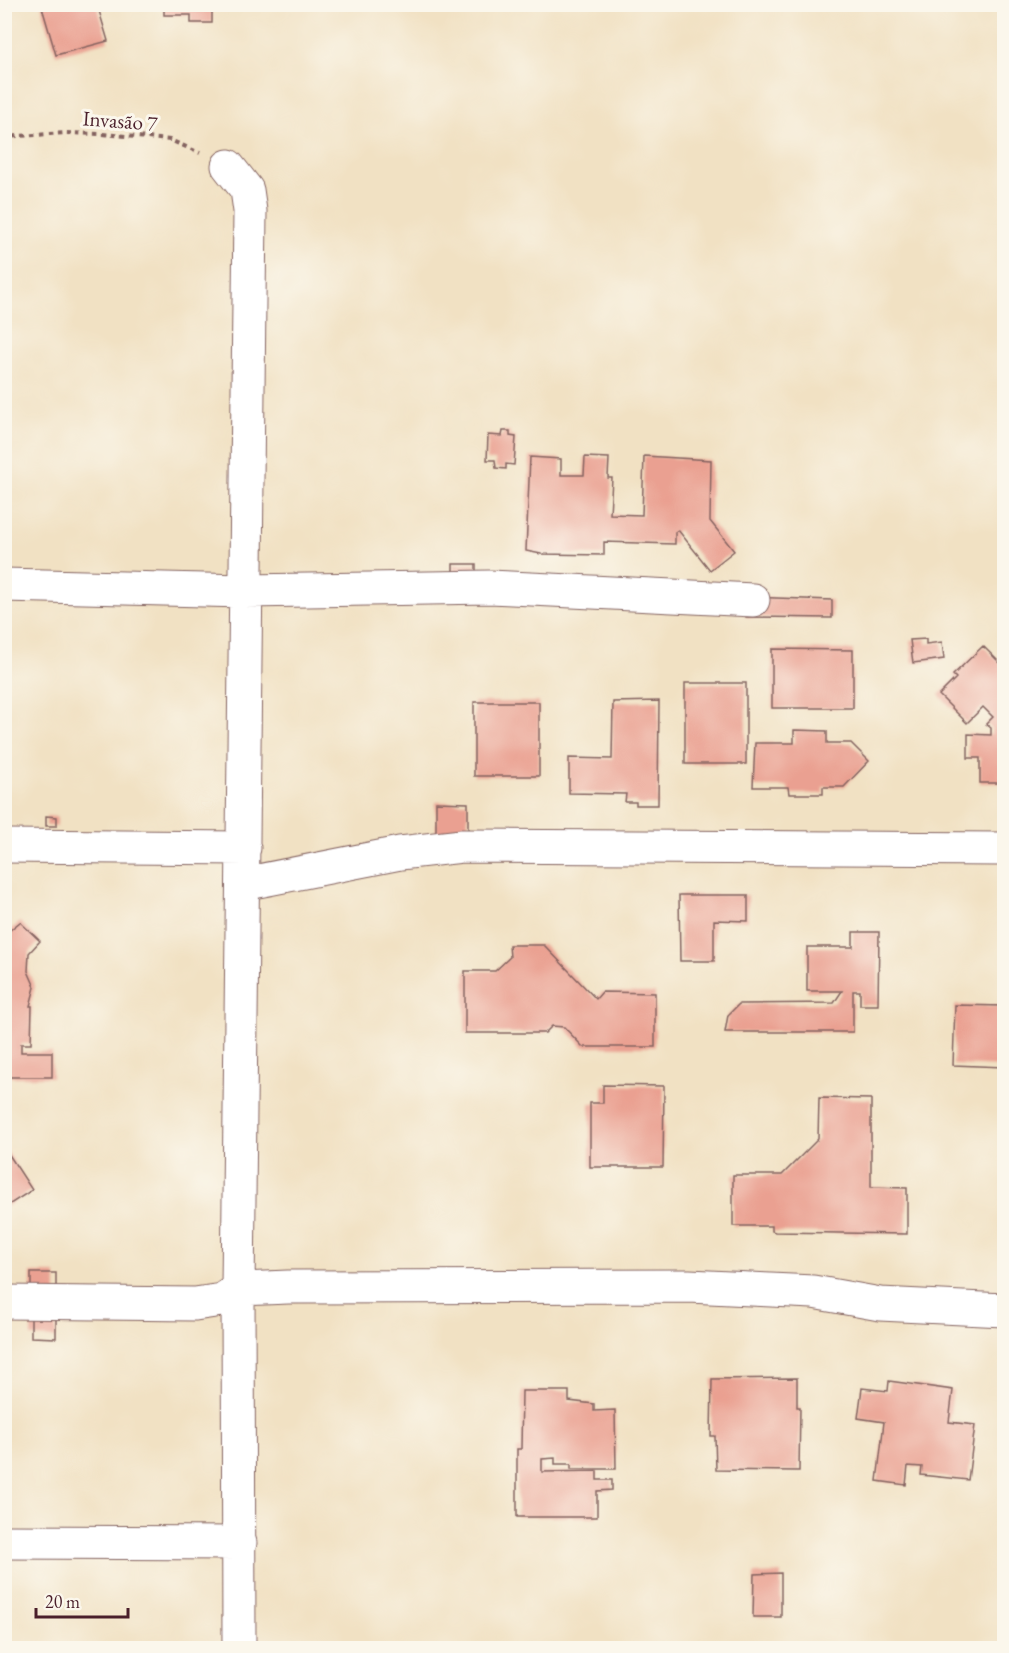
<svg xmlns="http://www.w3.org/2000/svg" width="1009" height="1653" viewBox="0 0 1009 1653" font-family="'EB Garamond',serif">
  <style>
    .building { fill: #eaa091 }
    .lines { fill: none; stroke-linecap: round; stroke-linejoin: round }
    .minor-casing { stroke: #846360; stroke-width: 35 }
    .path { stroke: #846360; stroke-width: 4; stroke-dasharray: 4.5 4.5; stroke-linecap: butt }
    .minor { stroke: #fff; stroke-width: 33 }
    .labels { text-anchor: middle; stroke-width: 6; stroke-linejoin: round; paint-order: stroke }
    .street-label { font-size: 21px; fill: #4a1f2b; stroke: #fbf7ec }
  </style>
  <rect width="100%" height="100%" fill="#fbf7ec"/>
  <filter id="ink" filterUnits="userSpaceOnUse"><feTurbulence type="fractalNoise" baseFrequency=".0167" numOctaves="2"/><feDisplacementMap in="SourceGraphic" scale="12" xChannelSelector="R" yChannelSelector="G"/><feConvolveMatrix kernelMatrix="1 2 1 2 8 2 1 2 1" color-interpolation-filters="sRGB"/></filter>
  <filter id="wash" filterUnits="userSpaceOnUse"><feTurbulence type="fractalNoise" baseFrequency=".008" numOctaves="4" result="noise"/><feDisplacementMap in="SourceGraphic" scale="24" xChannelSelector="R" yChannelSelector="G"/><feGaussianBlur stdDeviation="1.35" result="paint"/><feColorMatrix in="noise" values="0 0 0 0 0 0 0 0 0 0 0 0 0 0 0 0 0 1.4 0 .05"/><feComposite in="paint" operator="in"/></filter>
  <g filter="url(#wash)">
    <rect width="100%" height="100%" fill="#f1e1c3"/>
    <g id="blocks">
      <!-- building -->
      <path class="building" d="M41,4h56l11,37 -52,14z
        M164,4h48v19h-21v-8h-27z
        M503,431h7v5l6,1 -2,28 -8,-1v5l-10,-1 -1,-8h-8l1,-25 14,1z
        M644,456l67,4 -1,61 24,30 -24,19 -32,-40 -3,2v12l-71,-2v13l-63,-1 -15,-3 4,-94 31,2v16h23l1,-18 24,1 -1,20h4l-2,36 32,1z
        M453,564h23v21h-23z
        M746,597l86,3v18l-86,-1z
        M926,639v5l16,-2 2,17 -31,4 -3,-23z
        M983,646l21,21v116h-24v-25h-12v-24l23,1v-7l-5,-4 7,-7 -10,-10 -16,16 -28,-28 17,-17 -3,-3z
        M772,649l81,1v58h-81z
        M685,683h61v81h-61z
        M659,701l-1,104h-22v-3h-11l1,-8 -57,-1v-35l43,1 1,-57z
        M474,702h65v74h-65z
        M794,730l33,1v12h24l18,18 -25,26h-21v7h-34l-1,-7h-35l2,-44h39z
        M436,802l32,1v30h-32z
        M46,816l11,1v9h-11z
        M679,895h69v26l-34,-1v41h-34z
        M20,922l20,19 -11,12 -1,18 7,16 -5,19h2l-1,38h-10v8h31v25h-48v-142z
        M853,932h26l-1,73h-18v-14h-7v41h-128l3,-17 11,-11 95,-1 8,-12h-35v-44h46z
        M509,945h35l52,54 6,-7 53,1v54h-72l-19,-20 -12,-1 -7,7h-80v-62h30l15,-14z
        M955,1005l49,1v61l-51,-2z
        M603,1085l61,1 -1,81h-73v-64h13z
        M819,1098l52,1v88l36,1v46l-132,-2 -3,-1v-5h-39v-51h49l36,-36z
        M4,1147l28,43 -28,18z
        M31,1273h25v65l-25,-1z
        M797,1378v29h3l-1,64 -83,-1 -1,-34h-4l1,-57z
        M889,1381l64,9 -4,32 26,3 -7,55 -47,-5 1,-8 -14,-1 -2,19 -29,-4 7,-59 -26,-4 4,-30 26,3z
        M522,1391h47v10l25,3v7l21,-1 1,59h-45v-5h-16v-6l-13,1v13l55,-1v9h15v10l-15,1v26h-80v-68h4z
        M1000,1494h4v29h-4z
        M781,1573v44h-28l1,-43z"/>
    </g>
  </g>
  <g filter="url(#ink)">
    <use href="#blocks" fill-opacity="0" stroke="#846360" stroke-width="1.5"/>
    <g class="lines">
      <defs>
        <path id="minor" d="M228,166l19,24 3,21 -12,1078 1,359
          M4,585l240,6 246,-4 263,13
          M4,846l240,2
          M243,884l157,-31 62,-7 542,3
          M4,1302l191,2 27,-4 16,-11 50,-2 401,-1 124,6 67,12 124,6
          M4,1542l236,1"/>
      </defs>
      <!-- minor casing -->
      <use href="#minor" class="minor-casing"/>
      <!-- path -->
      <path class="path" d="M4,137l61,-4 38,1 67,6 30,13"/>
      <!-- minor -->
      <use href="#minor" class="minor"/>
    </g>
  </g>
  <g class="labels">
    <!-- street labels -->
    <g class="street-label">
      <text transform="translate(120 121) rotate(4)" y="7">Invasão 7</text>
    </g>
  </g>
  <!-- margin -->
  <rect width="1009" height="1653" fill="none" stroke="#fbf7ec" stroke-width="24"/>
  <!-- scale -->
  <path d="M36 1608v9h92v-9" fill="none" stroke="#4a1f2b" stroke-width="3"/>
  <text x="45" y="1608" font-size="18" fill="#4a1f2b" stroke="#fbf7ec" stroke-width="4.5" paint-order="stroke">20 m</text>
</svg>
